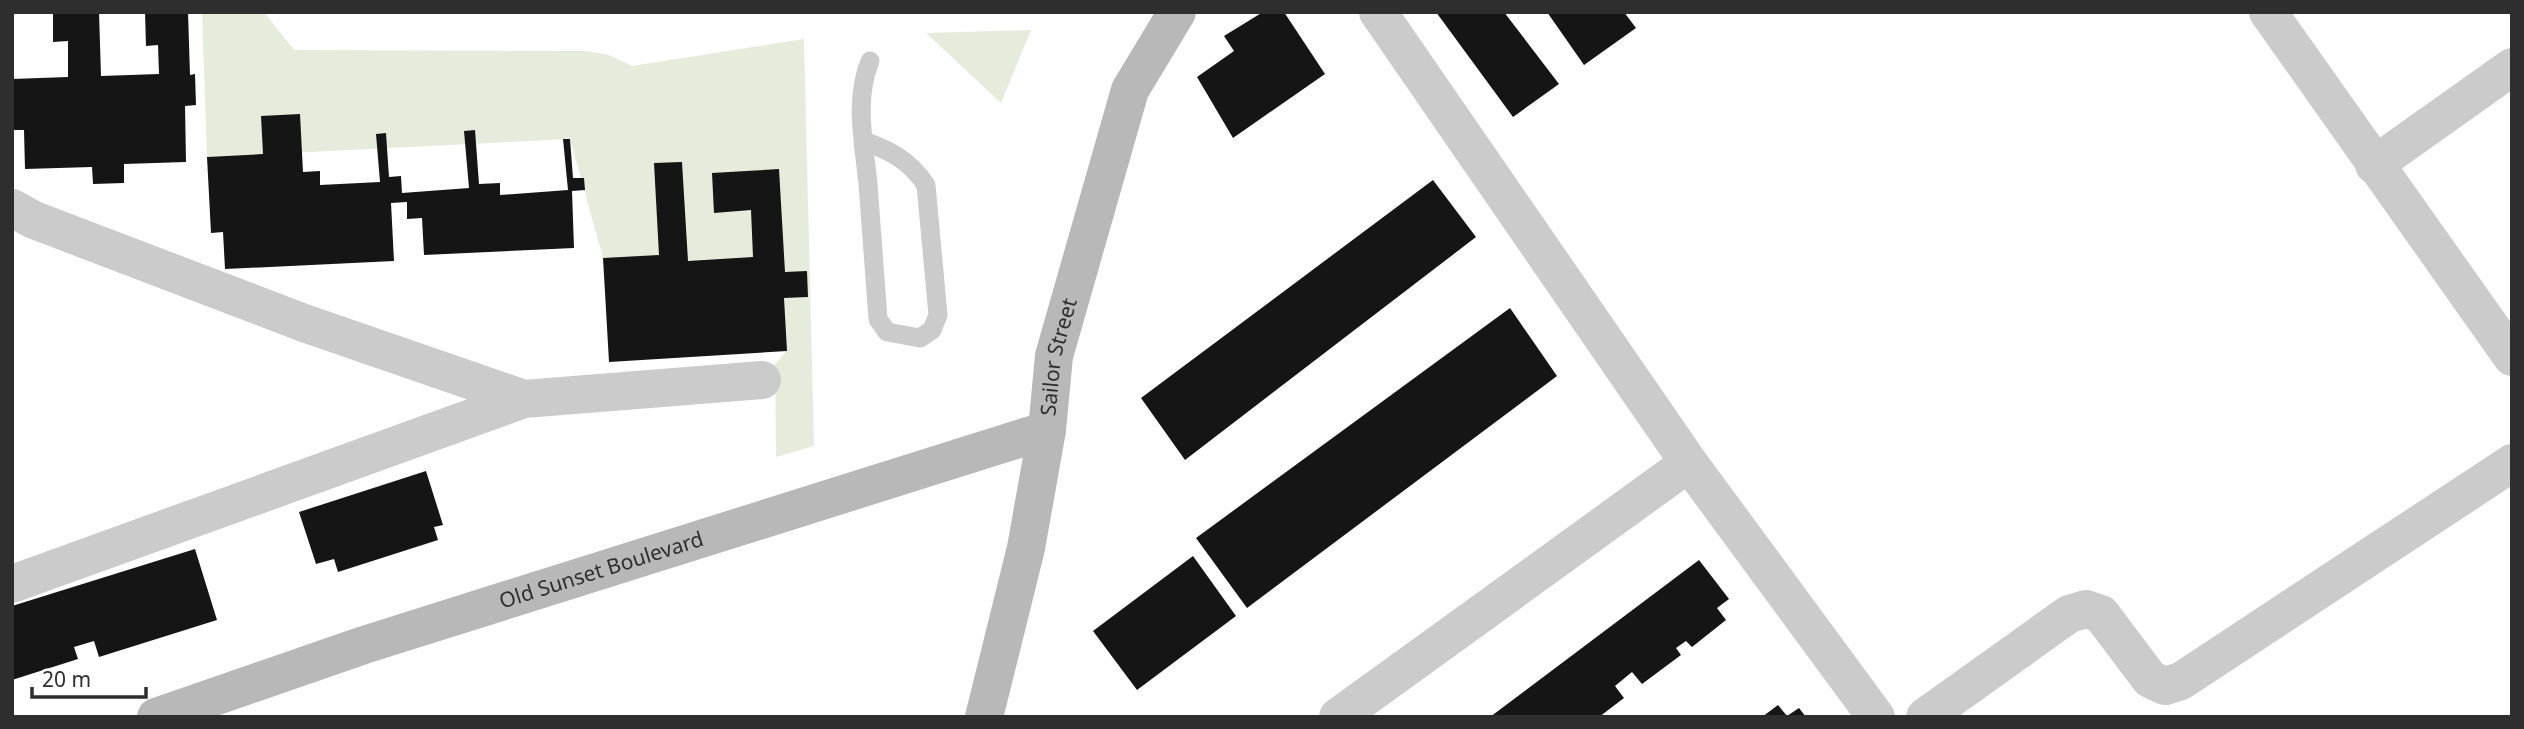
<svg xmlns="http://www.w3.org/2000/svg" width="2524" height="729" viewBox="0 0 2524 729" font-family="'Noto Sans',sans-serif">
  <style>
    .green { fill: #e6ecdc }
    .building { fill: #151515 }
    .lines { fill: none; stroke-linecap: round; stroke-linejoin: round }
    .lane { stroke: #cbcbcb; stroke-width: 19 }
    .street { stroke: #cbcbcb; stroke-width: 38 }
    .secondary { stroke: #b8b8b8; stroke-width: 38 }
    .labels { text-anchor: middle; stroke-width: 7; stroke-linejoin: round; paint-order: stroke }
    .street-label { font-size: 21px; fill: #2e2e2e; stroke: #fff }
  </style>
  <rect width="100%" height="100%" fill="#fff"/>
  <!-- green -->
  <path class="green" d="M202,12h62l30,38 293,1 22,4 23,11 172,-27 10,407 -38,11 -1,-93 12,-13 -184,-93 -33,-119 -363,18z
    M1031,30l-30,73 -75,-70z"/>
  <!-- building -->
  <path class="building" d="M53,12h46l2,64 58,-2 -1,-29 -12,1 -1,-34h43l2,63 5,-1 1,31 -11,1 1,56 -62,2v19l-31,1 -1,-17 -67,2 -1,-39h-11l-1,-51 56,-2v-36l-15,1z
    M1263,12h21l41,62 -92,64 -36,-61 37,-26 -10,-15z
    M1436,12h68l55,72 -46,33z
    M1547,12h77l12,16 -52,37z
    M300,114l3,58 17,-1v14l60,-3 -4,-48 10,-1 3,44 12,-1 1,17 67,-5 -5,-57 11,-1 4,54 21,-1v12l68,-5 -5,-51h7l3,39h11l1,12 -13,1 2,57 -150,7 -2,-37 -15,1v-17l-16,1 3,58 -169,8 -2,-37 -12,1 -4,-76 56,-3 -2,-38z
    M682,162l6,99 65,-4 -2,-47 -37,3 -2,-40 67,-4 6,103 22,-1 1,26 -24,1 3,53 -178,11 -6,-104 56,-3 -5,-92z
    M1433,180l43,57 -291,223 -44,-62z
    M1510,308l47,68 -310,232 -51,-70z
    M426,471l17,54 -9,2 4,13 -100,32 -4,-13 -18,5 -17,-52z
    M195,549l22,71 -118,37 -5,-16 -20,6 4,12 -66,21v-74z
    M1193,556l43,60 -99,74 -44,-59z
    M1699,560l30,39 -12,9 9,12 -34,27 -6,-6 -10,7 5,7 -39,29 -10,-12 -17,14 9,12 -25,19h-109z
    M1778,705l9,11 12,-8 7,9h-44z"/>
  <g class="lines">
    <!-- lane -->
    <path class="lane" d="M864,141c27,10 45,19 62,44l12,130 -6,15 -12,8 -33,-6 -9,-13c-3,-45 -7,-90 -10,-135 -4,-40 -14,-84 2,-123"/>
    <!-- street -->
    <path class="street" d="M1378,12l311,451 187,254
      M2268,12l244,345
      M2374,165l138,-98
      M12,208l22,12 270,103 220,76 238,-19
      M12,584l512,-185
      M1338,717l351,-254
      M1925,717l144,-103 17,-5 15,5 49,65 15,7 16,-5 331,-218"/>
    <!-- secondary -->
    <g class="secondary">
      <path id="s1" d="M156,717l208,-72 683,-215"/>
      <path id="s2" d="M984,717l42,-169 21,-118 7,-74 76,-266 47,-78"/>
    </g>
  </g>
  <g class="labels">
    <!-- street labels -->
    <g class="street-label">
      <text dy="7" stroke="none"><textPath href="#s2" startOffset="368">Sailor Street</textPath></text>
      <text dy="7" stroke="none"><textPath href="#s1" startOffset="469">Old Sunset Boulevard</textPath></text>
    </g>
  </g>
  <!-- border -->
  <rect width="2524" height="729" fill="none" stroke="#2e2e2e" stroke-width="28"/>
  <!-- scale -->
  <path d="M32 687v10h114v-10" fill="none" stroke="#2e2e2e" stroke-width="3.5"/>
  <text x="42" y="687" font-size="21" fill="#2e2e2e" stroke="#ffffff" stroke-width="5" paint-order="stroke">20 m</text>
</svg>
